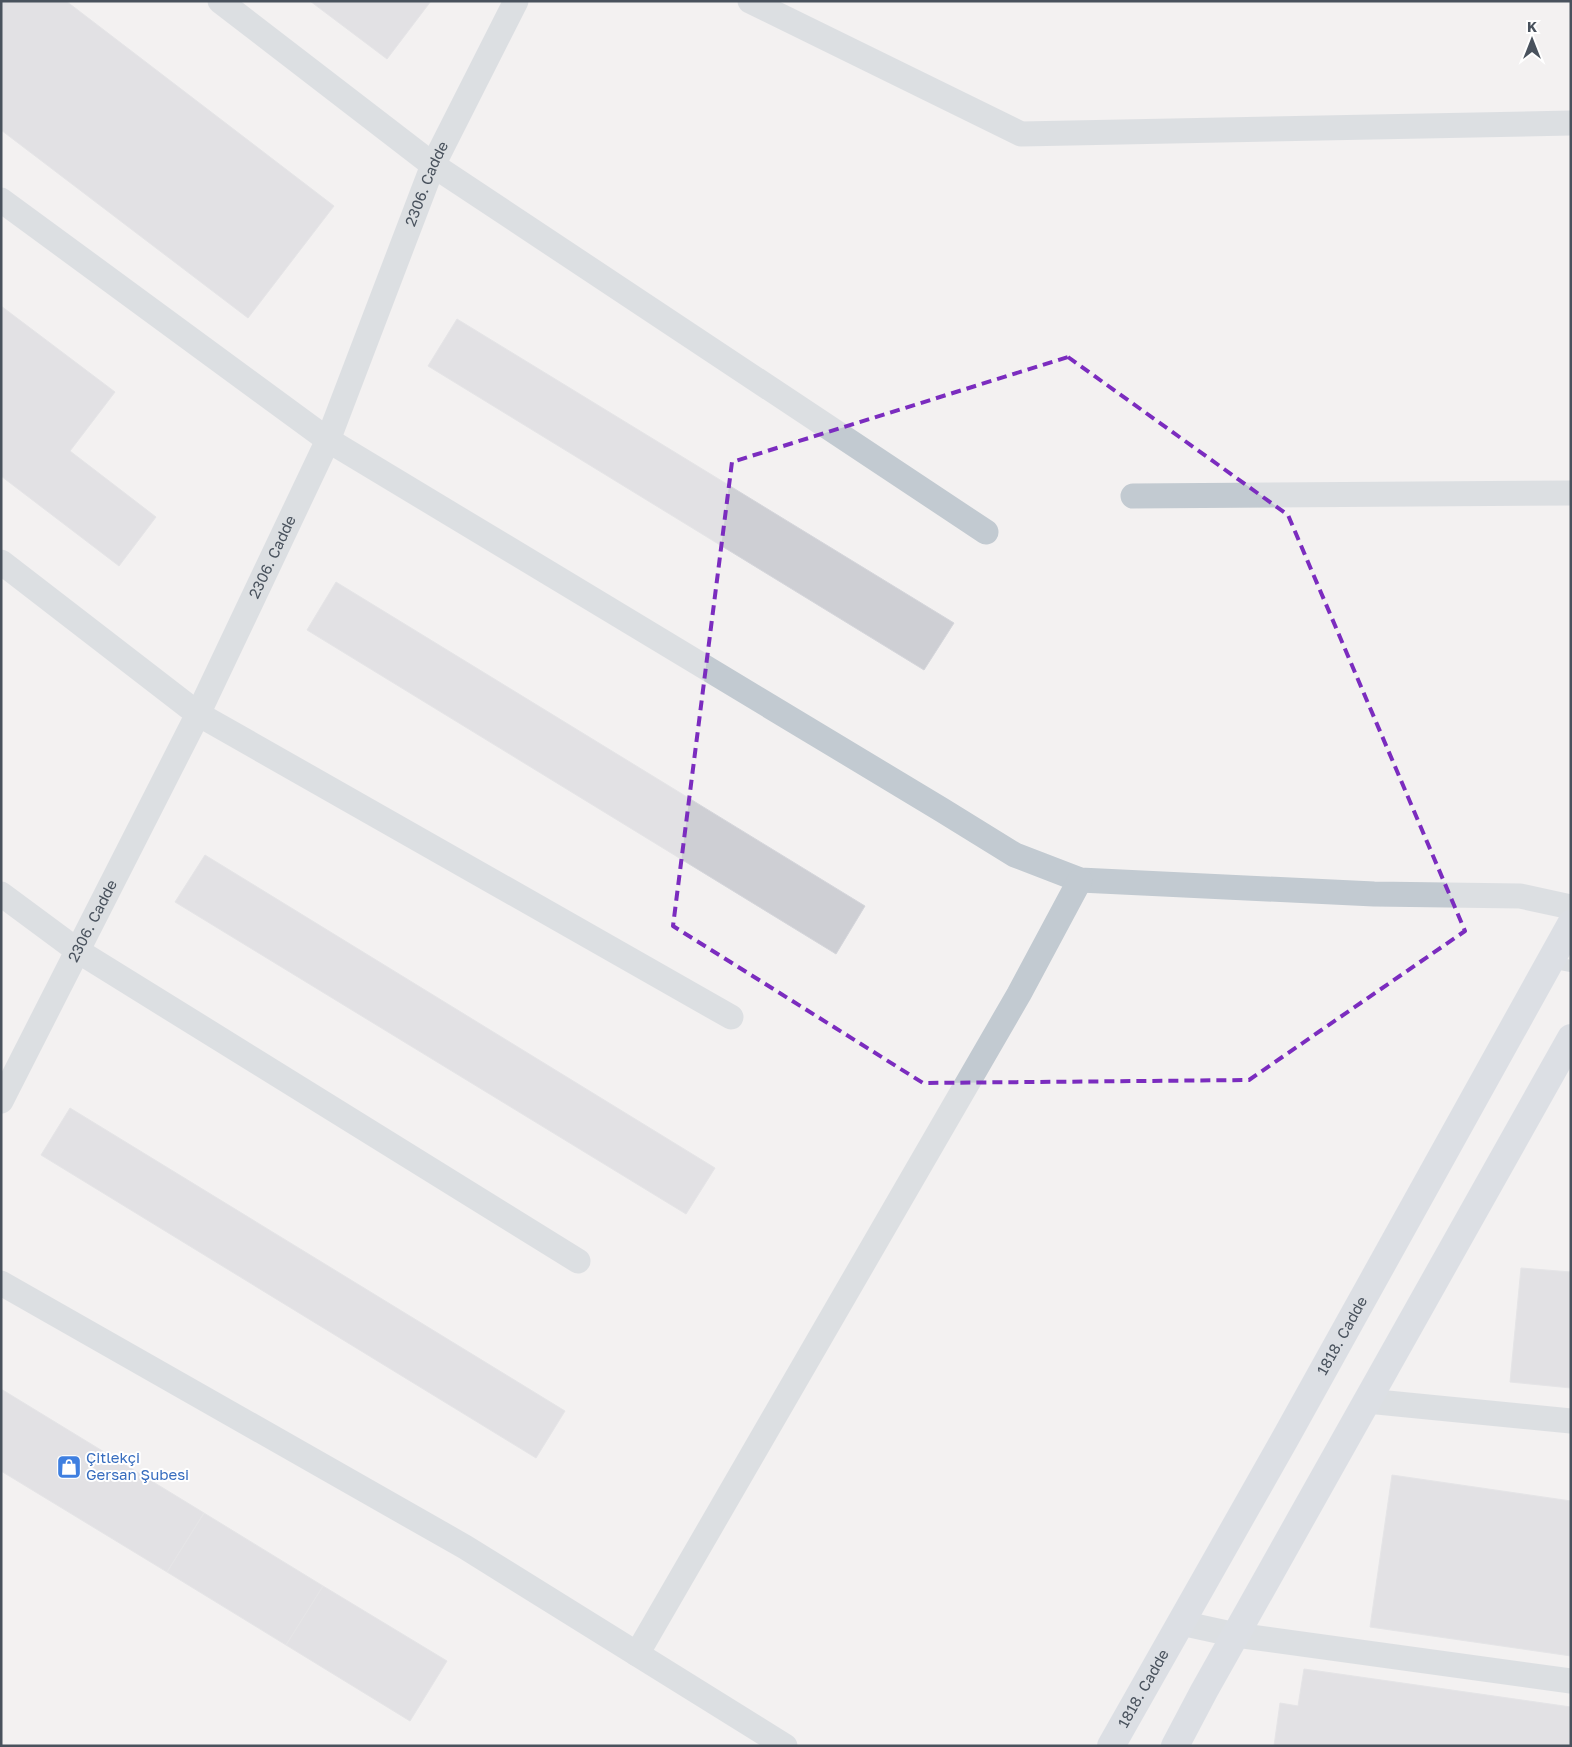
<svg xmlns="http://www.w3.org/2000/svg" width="1572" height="1747" viewBox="0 0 1572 1747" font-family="'Golos Text',sans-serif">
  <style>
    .building { fill: #cecfd4; stroke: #d5d6db }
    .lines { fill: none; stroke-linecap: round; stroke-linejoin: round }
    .lane { stroke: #c2cad1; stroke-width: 12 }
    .street { stroke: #c2cad1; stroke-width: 25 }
    .secondary { stroke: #c2cbd6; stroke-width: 28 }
    .marked { fill: none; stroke: #7b2cbf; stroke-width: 4; stroke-dasharray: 10 6; stroke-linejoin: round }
    .labels { text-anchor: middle; stroke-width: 4; stroke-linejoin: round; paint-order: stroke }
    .street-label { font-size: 15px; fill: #49525d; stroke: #fff }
    .shop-label { font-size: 15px; fill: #366cbe; stroke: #fff; text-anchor: start }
  </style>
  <rect width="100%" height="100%" fill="#f3f1f1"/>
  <!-- building -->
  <path class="building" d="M1,1h65l268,205 -86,112 -247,-188z
    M310,1h121l-44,58z
    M1,306l114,86 -45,59 86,66 -37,49 -118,-90z
    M457,319l497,304 -30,47 -496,-304z
    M336,582l529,324 -29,48 -529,-324z
    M205,855l510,313 -29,46 -511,-312z
    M70,1108l495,303 -29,47 -495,-303z
    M1521,1268l50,4v116l-61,-6z
    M1,1389l203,124 -37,59 -166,-101z
    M1392,1475l179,26v155l-201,-29z
    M204,1513l119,73 -37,59 -119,-73z
    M323,1586l124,75 -37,60 -124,-76z
    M1304,1669l267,38v39h-297l6,-43 18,3z"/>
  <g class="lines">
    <!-- lane -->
    <path class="lane" d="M1550,962l21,4"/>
    <!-- street -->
    <g class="street">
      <path d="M220,1l213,164 553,367"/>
      <path d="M750,1l271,133 550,-11"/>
      <path d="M1,200l327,240 614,370 73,45 65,25 294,14 146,2 51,11"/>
      <path d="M1133,496l438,-3"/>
      <path d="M1,562l197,152 533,303"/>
      <path d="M1,894l77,57 500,310"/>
      <path id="s1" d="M1,1101l197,-387 130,-274 105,-275 83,-164"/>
      <path d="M1,1283l464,264 320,199"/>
      <path d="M1367,1401l204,20"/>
      <path d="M1181,1623l55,12 335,46"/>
      <path d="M637,1654l382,-660 61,-114"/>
    </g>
    <!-- secondary -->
    <g class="secondary">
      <path id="s2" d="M1111,1746l175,-309 285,-513"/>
      <path d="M1175,1746l29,-55 367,-653"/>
    </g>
  </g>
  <!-- marked area -->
  <path d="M0 0H1572V1747H0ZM1068,357l220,158 177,416 -216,149 -326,3 -250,-157 59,-464z" fill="#f3f1f1" fill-opacity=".55" fill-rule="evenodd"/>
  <path class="marked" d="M1068,357l220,158 177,416 -216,149 -326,3 -250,-157 59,-464z"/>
  <!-- icons -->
  <defs>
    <symbol id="shop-square" viewBox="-11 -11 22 22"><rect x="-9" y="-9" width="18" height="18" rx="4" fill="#3f7fe0" stroke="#fff"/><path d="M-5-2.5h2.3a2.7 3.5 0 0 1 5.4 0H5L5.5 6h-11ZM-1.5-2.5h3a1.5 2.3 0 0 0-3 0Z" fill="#fff"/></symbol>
  </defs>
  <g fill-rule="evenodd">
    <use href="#shop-square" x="55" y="1453" width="28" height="28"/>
  </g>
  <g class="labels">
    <!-- street labels -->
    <g class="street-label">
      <text dy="5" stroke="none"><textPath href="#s1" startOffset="1012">2306. Cadde</textPath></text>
      <text dy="5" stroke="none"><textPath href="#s1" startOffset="608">2306. Cadde</textPath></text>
      <text dy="5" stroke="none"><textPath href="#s1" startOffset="202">2306. Cadde</textPath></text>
      <text dy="5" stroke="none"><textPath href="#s2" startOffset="471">1818. Cadde</textPath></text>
      <text dy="5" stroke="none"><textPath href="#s2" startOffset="66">1818. Cadde</textPath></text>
    </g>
    <!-- shop labels -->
    <g class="shop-label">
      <text x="86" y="1463">Çitlekçi<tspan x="86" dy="17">Gersan Şubesi</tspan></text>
    </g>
  </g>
  <!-- border -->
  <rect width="1572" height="1747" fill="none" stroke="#49525d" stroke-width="5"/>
  <!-- north arrow -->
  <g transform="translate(1532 40)" stroke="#ffffff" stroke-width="4" paint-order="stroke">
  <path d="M0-4L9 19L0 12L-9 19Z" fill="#49525d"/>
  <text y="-8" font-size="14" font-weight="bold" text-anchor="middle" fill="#49525d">K</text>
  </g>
</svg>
